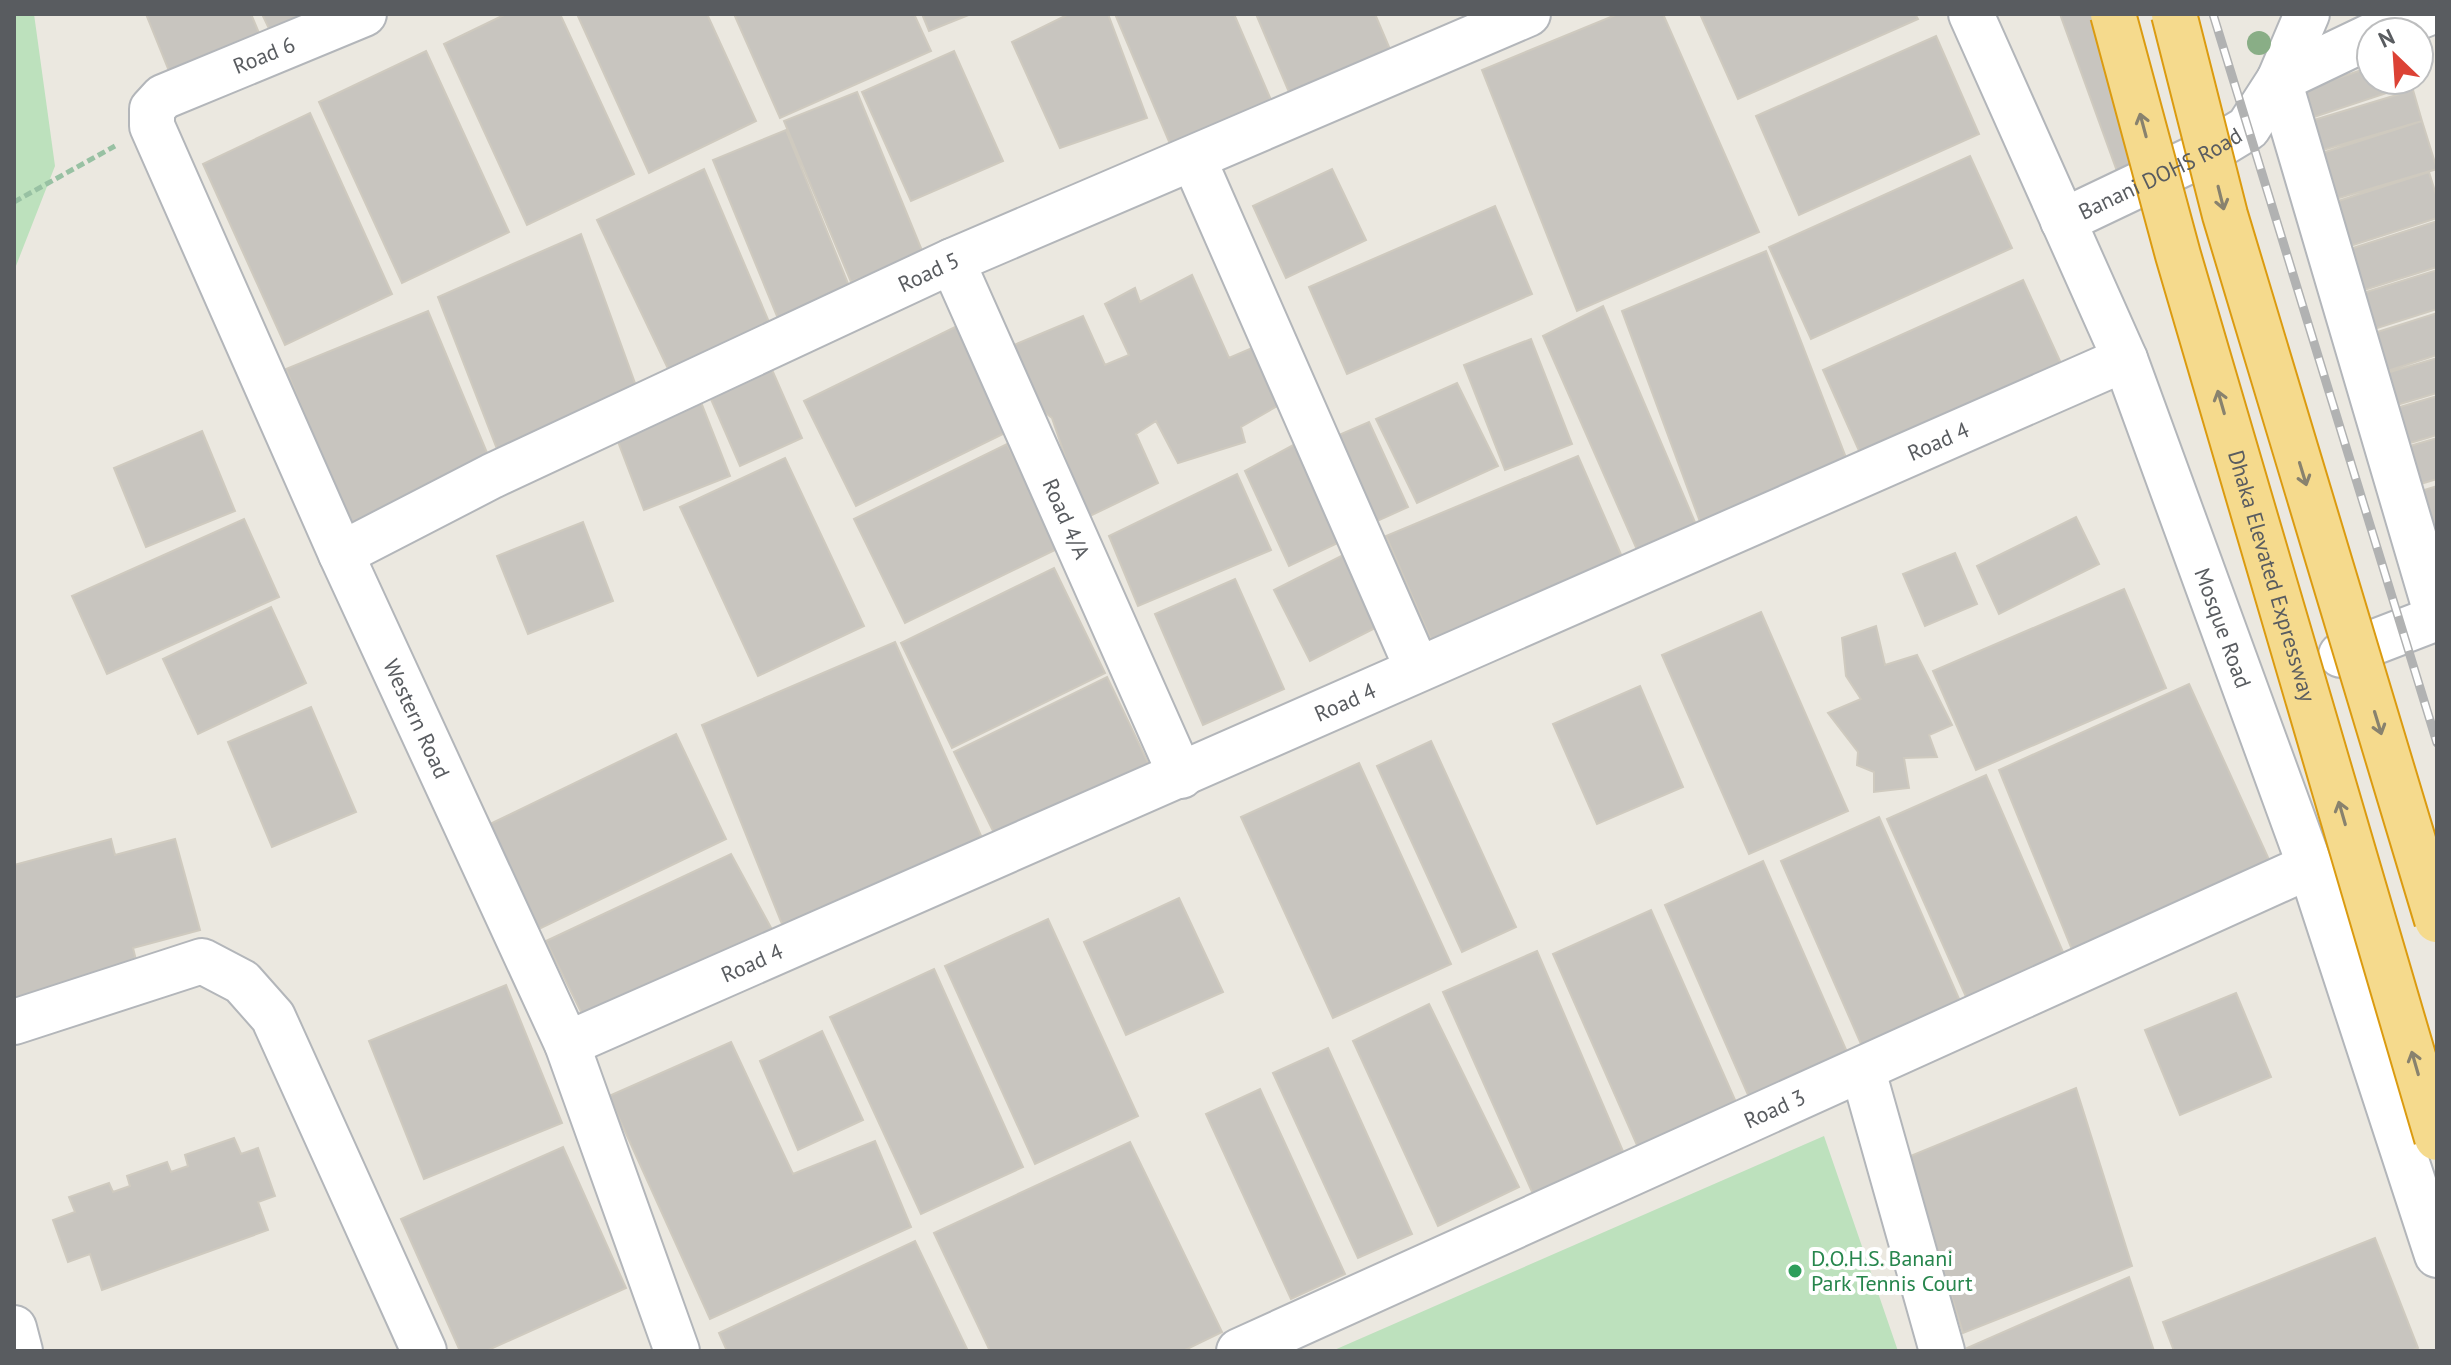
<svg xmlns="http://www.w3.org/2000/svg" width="2451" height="1365" viewBox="0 0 2451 1365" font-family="'PT Sans',sans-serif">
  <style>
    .green { fill: #bde1bd }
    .building { fill: #c8c5bf; stroke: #cfcabf; stroke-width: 2 }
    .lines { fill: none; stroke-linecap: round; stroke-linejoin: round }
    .minor-casing { stroke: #b3b6ba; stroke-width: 48 }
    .path { stroke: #98c1a3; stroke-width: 5; stroke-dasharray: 8 4; stroke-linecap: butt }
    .minor { stroke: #fff; stroke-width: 44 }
    .tram { stroke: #b1b2b2; stroke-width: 2 }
    .rail-casing { stroke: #b1b2b2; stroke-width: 9 }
    .rail { stroke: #fff; stroke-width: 6; stroke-dasharray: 18; stroke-linecap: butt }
    .highway-bridge-casing { stroke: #db9b10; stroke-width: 48; stroke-linecap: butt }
    .highway-bridge { stroke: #f5da8d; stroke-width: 44 }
    .tree { fill: #89ae86 }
    .oneway { stroke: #88826e }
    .leisure-dot { fill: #2e9e5b; stroke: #fff; stroke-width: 3 }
    .labels { text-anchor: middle; stroke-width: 8; stroke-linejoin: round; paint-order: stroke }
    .street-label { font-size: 22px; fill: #595c60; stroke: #fff }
    .leisure-label { font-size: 22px; fill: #27864d; stroke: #fff; text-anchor: start }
  </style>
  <rect width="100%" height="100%" fill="#ebe8e0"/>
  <!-- green -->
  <path class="green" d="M14,14h20l21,152 -41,105z
    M1824,1136l74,215h-566z"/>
  <!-- building -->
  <path class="building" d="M146,14h105l8,19 -90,38z
    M262,14h53l-43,21z
    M506,14h54l74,160 -107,51 -83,-181z
    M577,14h130l49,107 -107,52z
    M734,14h180l17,37 -151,67z
    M922,14h49l-42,17z
    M1069,14h39l39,104 -87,30 -48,-106z
    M1115,14h119l40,93 -101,44z
    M1256,14h119l20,47 -101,43z
    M1618,14h45l96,218 -182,79 -95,-241z
    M1700,14h215l3,5 -180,80z
    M2060,14h60l55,151 -53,20z
    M1936,36l43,98 -180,81 -43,-99z
    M426,51l83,181 -107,51 -83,-181z
    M954,51l49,110 -92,40 -49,-109z
    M2371,67v13h38l2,5 -97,32 -9,-28z
    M2413,90l9,31 -99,29 -9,-30z
    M857,92l66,161 -72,29 -67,-161z
    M310,113l82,181 -107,51 -82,-181z
    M2422,121l15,48 -108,32 -10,-47z
    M786,130l65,161 -72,30 -66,-161z
    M1970,156l42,92 -201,91 -42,-92z
    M704,169l68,160 -101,46 -74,-155z
    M1332,169l34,71 -80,38 -33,-72z
    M2429,172l8,26v20l-90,29 -15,-44z
    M1495,206l37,88 -185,80 -38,-87z
    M2437,221v46l-76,24 -14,-41z
    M581,234l59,163 -138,65 -64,-165z
    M1766,251l84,217 -148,59 -80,-216z
    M2437,270v39l-66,21 -11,-36z
    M1192,275l37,83 23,-10 27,57 -38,22 4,15 -67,21 -22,-42 -20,13 22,49 -68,33 -18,-39 -20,-59 -14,-11 -24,-62 69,-29 22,49 24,-10 -24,-51 30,-16 5,14z
    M2023,280l42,92 -201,90 -41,-92z
    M1603,306l94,221 -59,25 -95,-216z
    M428,311l67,161 -143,59 -66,-162z
    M2437,313v42l-56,18 -13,-38z
    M957,326l52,105 -153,75 -52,-105z
    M1531,339l41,105 -67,26 -41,-105z
    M2437,358v35l-47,14 -10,-32z
    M769,363l33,75 -62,28 -33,-76z
    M1457,383l41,83 -81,37 -41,-84z
    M2437,396v39l-37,11 -10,-36z
    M699,397l31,79 -86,34 -30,-79z
    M1369,422l39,85 -44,20 -39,-86z
    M202,431l33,80 -89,36 -32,-79z
    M2437,438v41l-23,7 -11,-38z
    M1299,442l45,98 -55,26 -44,-95z
    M1007,444l52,104 -154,75 -51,-104z
    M1578,456l45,103 -191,83 -46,-106z
    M785,458l79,168 -106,50 -78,-169z
    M1237,474l34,76 -133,56 -29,-70z
    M2437,486v66l-19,-60z
    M2076,517l23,47 -100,50 -22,-48z
    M244,519l35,78 -172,77 -35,-78z
    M583,522l30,79 -85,33 -31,-78z
    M1351,551l36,71 -77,39 -36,-71z
    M1955,553l22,51 -52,22 -22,-52z
    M1054,568l51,105 -153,75 -51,-105z
    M1235,579l49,110 -81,36 -48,-111z
    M2124,589l42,99 -190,82 -43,-99z
    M271,607l35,76 -108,51 -35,-75z
    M1761,612l87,199 -99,43 -87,-199z
    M1876,626l9,39 32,-10 35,70 -23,10 8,22 -33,1 5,30 -35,4v-20l-17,-7 1,-13 -30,-39 33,-14 -15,-23 -4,-38z
    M895,642l87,196 -200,86 -80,-199z
    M1107,677l44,92 -154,70 -43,-87z
    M2189,684l82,180 -196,93 -76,-187z
    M1640,686l43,101 -86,37 -44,-100z
    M311,707l45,105 -84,35 -44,-105z
    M676,734l50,105 -187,90 -51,-104z
    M1431,741l85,186 -54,25 -85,-186z
    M1359,763l92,201 -118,54 -92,-201z
    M1986,775l87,200 -98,42 -88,-198z
    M1879,817l88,200 -99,43 -87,-199z
    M111,839l4,16 60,-16 25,91 -67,18 6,24 -125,29v-136z
    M731,854l44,81 -187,91 -42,-85z
    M1763,861l88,200 -99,43 -87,-199z
    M1179,898l44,94 -97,43 -42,-93z
    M1651,910l88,199 -99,43 -87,-198z
    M1048,919l90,197 -103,48 -90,-198z
    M1537,951l88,205 -92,38 -90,-202z
    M934,969l89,198 -102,47 -91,-197z
    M506,985l56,138 -138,56 -55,-138z
    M2236,993l35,84 -91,38 -35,-85z
    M1429,1004l90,183 -81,39 -85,-185z
    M822,1031l41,89 -65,30 -38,-89z
    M731,1042l62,132 82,-33 36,86 -201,92 -101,-223z
    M1328,1048l84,186 -54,24 -85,-185z
    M2076,1088l56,178 -169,67 -55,-176z
    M1260,1089l85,185 -54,25 -85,-185z
    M234,1138l7,16 17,-6 17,48 -17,6 10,28 -166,60 -12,-36 -22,8 -15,-42 22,-8 -6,-15 40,-14 4,9 17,-6 -3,-10 40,-14 4,10 17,-6 -3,-11z
    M1130,1142l92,190 -39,19h-193l-56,-118z
    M563,1147l63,141 -140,63h-26l-59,-132z
    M2375,1238l43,110 -8,3h-236l-11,-29z
    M915,1241l53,110h-241l-8,-18z
    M2129,1277l25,74h-186l-1,-3z"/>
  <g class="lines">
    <defs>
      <g id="minor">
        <path id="s1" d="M364,14l-201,83 -11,12v17l189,428 226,490 110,307"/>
        <path id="s2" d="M1971,14l154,345 185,507 127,389"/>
        <path d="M2381,32l45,-18"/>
        <path d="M2279,80l158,536"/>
        <path d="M2279,80l92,-44"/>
        <path d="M1194,160l223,508"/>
        <path id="s3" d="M2063,221l147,-70 38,-23 31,-48 28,-66"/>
        <path id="s4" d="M952,261l229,515"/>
        <path id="s5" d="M341,554l151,-78 460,-215 576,-247"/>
        <path d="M2341,655l96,-37"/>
        <path d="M14,1022l188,-61 40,21 31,35 151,334"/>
        <path id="s6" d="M567,1044l1558,-685"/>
        <path d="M1863,1071l79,280"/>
        <path d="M14,1328l6,23"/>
        <path id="s7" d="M1239,1351l1071,-485"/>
      </g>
    </defs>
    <!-- minor casing -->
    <use href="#minor" class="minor-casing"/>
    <!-- path -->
    <path class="path" d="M14,202l101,-56"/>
    <!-- minor -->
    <use href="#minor" class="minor"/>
    <!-- tram -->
    <path class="tram" d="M2169,14l268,877"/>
    <defs>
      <path id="rail" d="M2213,14l224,729"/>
    </defs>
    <!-- rail casing -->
    <use href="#rail" class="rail-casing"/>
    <!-- rail -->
    <use href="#rail" class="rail"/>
    <defs>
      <g id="highway-bridge">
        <path id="s8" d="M2113,14l65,241 259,883"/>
        <path d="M2174,14l51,201 212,705"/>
      </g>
    </defs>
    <!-- highway-bridge casing -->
    <use href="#highway-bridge" class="highway-bridge-casing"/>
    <!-- highway-bridge -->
    <use href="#highway-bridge" class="highway-bridge"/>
  </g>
  <!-- trees -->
  <circle class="tree" cx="2259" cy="43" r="12"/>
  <!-- one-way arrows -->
  <defs><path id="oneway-shaft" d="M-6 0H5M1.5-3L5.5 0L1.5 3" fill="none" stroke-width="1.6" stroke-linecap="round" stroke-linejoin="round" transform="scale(2)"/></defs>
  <g class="oneway">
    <use href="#oneway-shaft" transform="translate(2143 125) rotate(-105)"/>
    <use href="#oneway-shaft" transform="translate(2221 198) rotate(76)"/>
    <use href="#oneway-shaft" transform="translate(2221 402) rotate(-106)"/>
    <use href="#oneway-shaft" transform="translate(2303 474) rotate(73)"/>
    <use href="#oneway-shaft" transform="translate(2378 723) rotate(73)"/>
    <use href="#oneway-shaft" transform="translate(2342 813) rotate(-106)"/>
    <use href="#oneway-shaft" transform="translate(2415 1063) rotate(-106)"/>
  </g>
  <!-- markers -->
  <circle class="leisure-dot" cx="1795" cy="1271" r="8"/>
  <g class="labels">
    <!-- street labels -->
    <g class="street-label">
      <text transform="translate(264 55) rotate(-22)" y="8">Road 6</text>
      <text dy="8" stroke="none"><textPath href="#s3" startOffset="108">Banani DOHS Road</textPath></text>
      <text dy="8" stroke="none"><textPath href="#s5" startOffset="652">Road 5</textPath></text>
      <text dy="8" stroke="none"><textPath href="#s6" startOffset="1498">Road 4</textPath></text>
      <text dy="8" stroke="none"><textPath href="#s4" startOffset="282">Road 4/A</textPath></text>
      <text dy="8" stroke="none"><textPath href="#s8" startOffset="584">Dhaka Elevated Expressway</textPath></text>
      <text dy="8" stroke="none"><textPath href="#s2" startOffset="664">Mosque Road</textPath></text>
      <text dy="8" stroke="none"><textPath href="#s6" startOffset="850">Road 4</textPath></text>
      <text dy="8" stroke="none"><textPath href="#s1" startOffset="900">Western Road</textPath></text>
      <text dy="8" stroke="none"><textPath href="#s6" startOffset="202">Road 4</textPath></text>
      <text dy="8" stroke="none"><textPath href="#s7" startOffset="588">Road 3</textPath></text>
    </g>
    <!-- leisure labels -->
    <g class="leisure-label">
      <text x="1811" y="1266">D.O.H.S. Banani<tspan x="1811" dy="25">Park Tennis Court</tspan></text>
    </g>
  </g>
  <!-- border -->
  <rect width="2451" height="1365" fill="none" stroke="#595c60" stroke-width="32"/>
  <!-- north arrow -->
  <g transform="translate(2395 56) rotate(335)"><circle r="38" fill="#ffffff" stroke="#bdbebf" stroke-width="2"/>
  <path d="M0-6L14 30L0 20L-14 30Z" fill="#dc4235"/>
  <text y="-12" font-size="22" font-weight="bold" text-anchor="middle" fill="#595c60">N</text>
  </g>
</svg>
